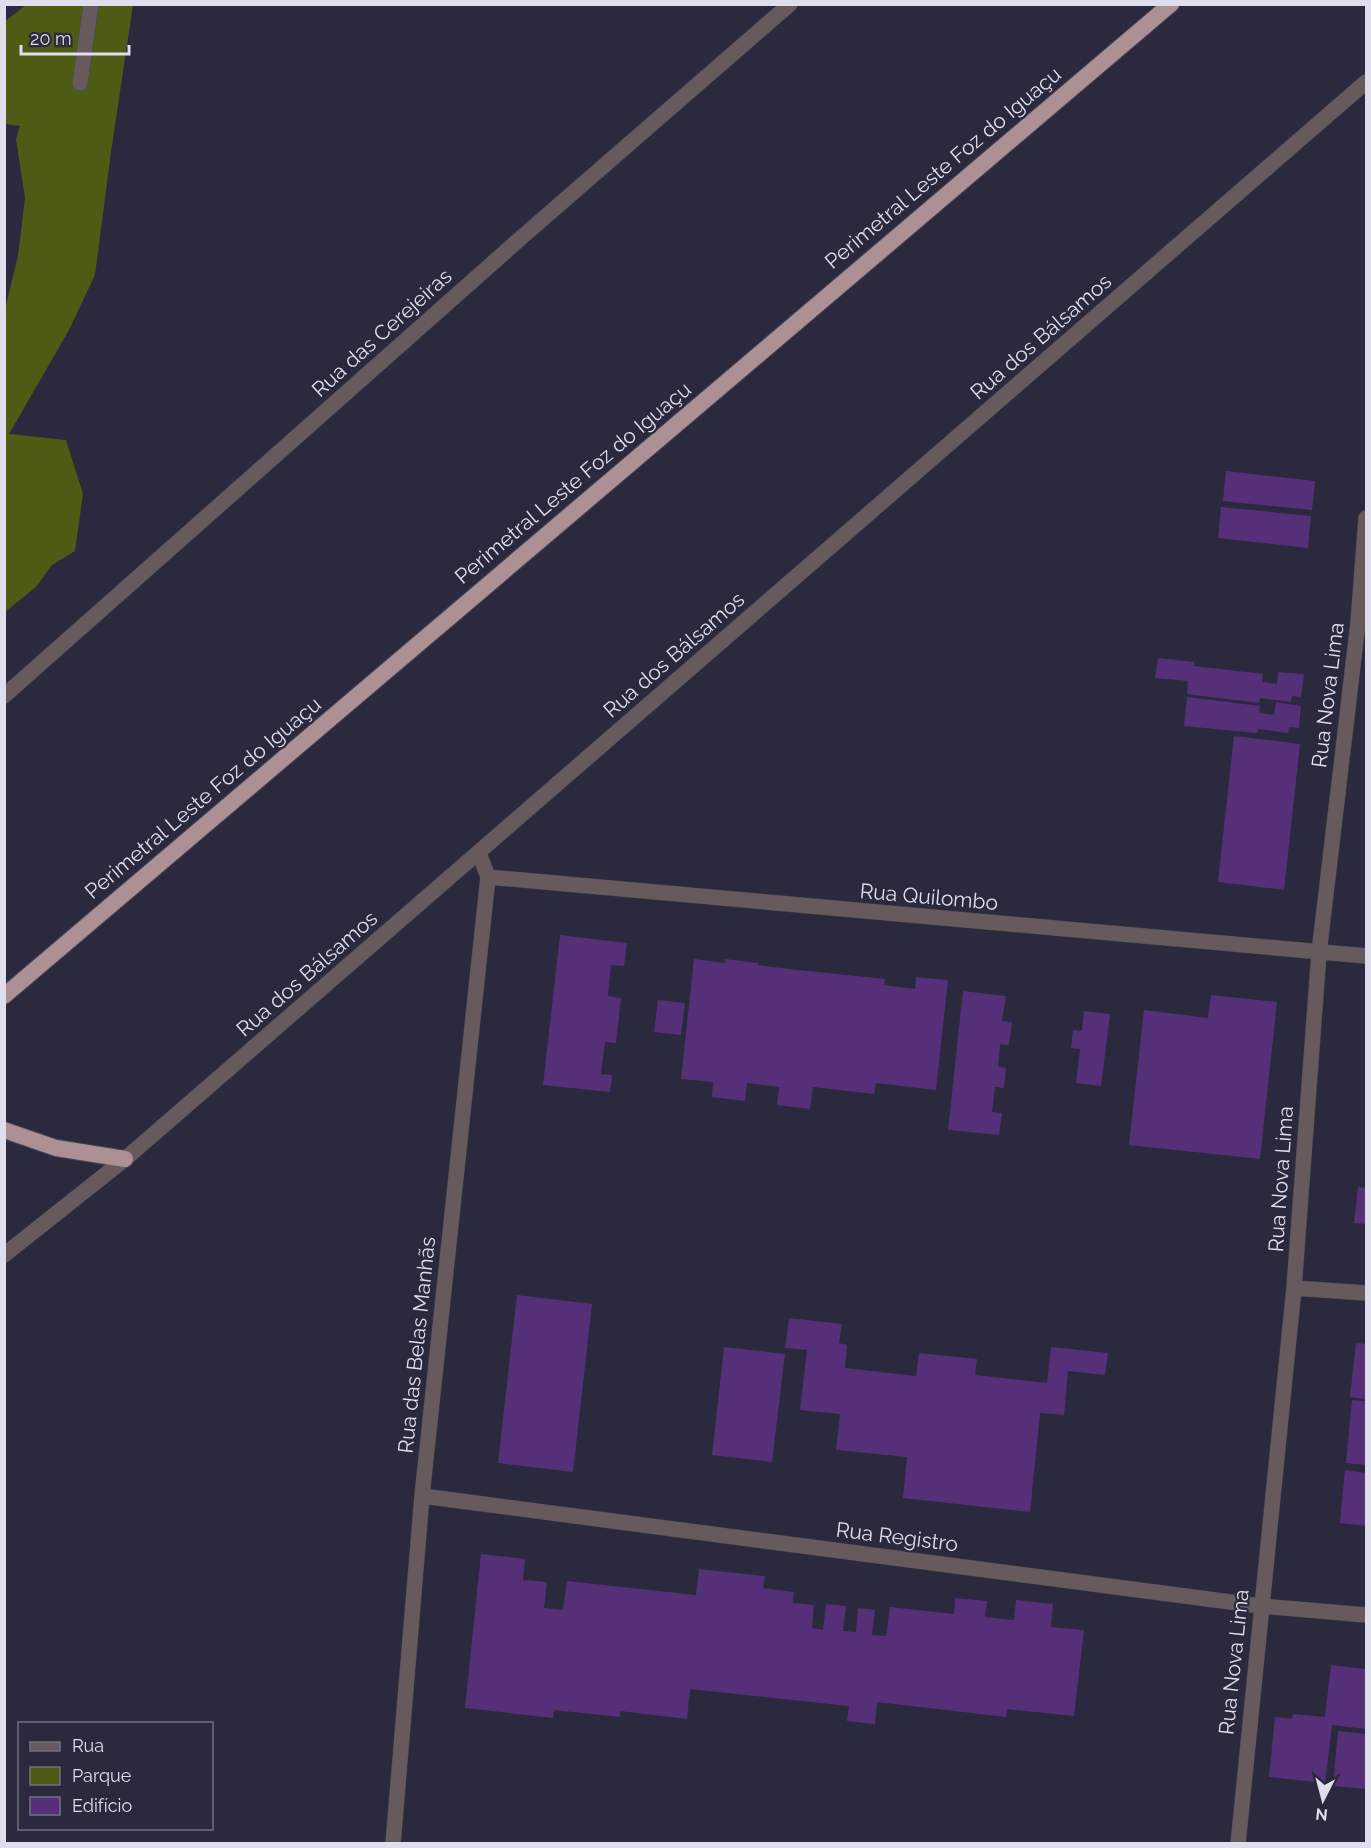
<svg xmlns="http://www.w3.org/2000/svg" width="1371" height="1848" viewBox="0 0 1371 1848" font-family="Raleway,sans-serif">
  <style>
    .green { fill: #4c5c14 }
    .building { fill: #553078 }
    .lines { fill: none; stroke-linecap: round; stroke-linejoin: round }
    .minor-casing { stroke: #474659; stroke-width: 16 }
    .tertiary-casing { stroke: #474659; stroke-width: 16 }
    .trunk-casing { stroke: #474659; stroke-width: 18 }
    .minor { stroke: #665a5c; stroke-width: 15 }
    .tertiary { stroke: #665a5c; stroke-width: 15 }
    .trunk { stroke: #ac9094; stroke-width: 16 }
    .labels { text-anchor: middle; stroke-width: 4.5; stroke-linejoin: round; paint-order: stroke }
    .street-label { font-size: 21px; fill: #dfdeec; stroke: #2a293d }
  </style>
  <rect width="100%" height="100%" fill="#2a293d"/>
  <!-- green -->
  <path class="green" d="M26,5h107l-22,147 -16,123 -26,55 -60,104 57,6 17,54 -8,57 -23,14 -16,22 -31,25v-303l13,-53 7,-58 -9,-59 4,-13 -15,-2 -1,-102z"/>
  <!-- building -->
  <path class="building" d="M1226,471l89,10 -3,29 -89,-9z
    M1221,507l90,9 -3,32 -90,-10z
    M1158,658l36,4v4l69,8 -1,8 15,2 1,-12 26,2 -3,23 -9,-1 -1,6 -31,-4 -1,5 -72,-9 1,-13 -33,-3z
    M1187,697l73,9 -1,7 15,2 2,-13 25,4 -2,22 -10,-1 -1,6 -30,-4 -1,4 -73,-7z
    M1234,736l66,8 -16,146 -66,-8z
    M560,935l67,8 -3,23 -13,-1 -3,31 13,2 -5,45 -11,-1 -4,32 11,1 -2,17 -67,-7z
    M694,959l31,4v-4l33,4v2l31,4 96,10 -1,6 31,4 1,-12 32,3 -12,110 -60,-7 -2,11 -61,-7 -3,22 -33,-4 2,-18 -32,-4 -2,18 -33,-4 1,-15 -32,-3z
    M963,991l43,5 -4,25 10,1 -3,23 -9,-1 -2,23 8,1 -2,20 -9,-1 -3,25 10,1 -3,22 -51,-5z
    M1211,995l66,7 -17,157 -131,-14 15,-135 64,8z
    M658,1000l27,3 -4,32 -27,-3z
    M1084,1011l26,3 -9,72 -25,-3 4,-34 -9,-1 2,-18 9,1z
    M1358,1187l8,1v36l-12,-1z
    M517,1295l75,9 -19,168 -75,-9z
    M789,1318l53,6 -3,19 8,2 -2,23 71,8 3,-23 58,6 -2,16 72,8 4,-36 57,6 -3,22 -37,-4 -4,44 -24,-2 -10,99 -127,-14 4,-41 -71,-7 4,-36 -40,-4 7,-60 -22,-2z
    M1356,1343l10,1v55l-16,-2z
    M724,1347l61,7 -13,108 -60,-7z
    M1352,1400l14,1v64l-20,-2z
    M1345,1470l21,3v53l-26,-3z
    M481,1554l44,5 -2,21 24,2 -3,26 19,2 4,-29 129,14 3,-26 66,7 -2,12 31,4 -1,11 21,2 -2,23 11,2 3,-26 20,2 -3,25 13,1 2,-24 17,2 -3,25 14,1 4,-29 64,7 1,-16 32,3 -2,16 29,3 2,-20 37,4 -2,23 33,3 -10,86 -67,-7 -1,8 -129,-15 -2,22 -28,-3 2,-15 -159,-17 -3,30 -67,-8v6l-66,-7 -1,8 -88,-10z
    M1331,1665l35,4v60l-34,-4 -7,58 -56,-6 6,-60 17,2 1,-5 32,3z
    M1338,1731l28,3v55l-33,-3z"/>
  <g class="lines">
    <defs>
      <path id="minor" d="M80,83l11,-79
        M488,877l878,79
        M4,1255l121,-96 1241,-1077
        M1294,1288l72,5
        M422,1496l839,110 105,9
        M393,1844l29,-348 66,-619 -9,-24
        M1238,1844l56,-556 25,-335 39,-330 8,-105"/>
      <path id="tertiary" d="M4,696l518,-459 268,-233"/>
      <path id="trunk" d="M4,996l1167,-992
        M4,1130l52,18 69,11"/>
    </defs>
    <!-- minor casing -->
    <use href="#minor" class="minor-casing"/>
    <!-- tertiary casing -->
    <use href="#tertiary" class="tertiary-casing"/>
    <!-- trunk casing -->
    <use href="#trunk" class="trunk-casing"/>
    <!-- minor -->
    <use href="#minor" class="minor"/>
    <!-- tertiary -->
    <use href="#tertiary" class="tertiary"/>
    <!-- trunk -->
    <use href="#trunk" class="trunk"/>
  </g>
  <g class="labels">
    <!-- street labels -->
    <g class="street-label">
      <text transform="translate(943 168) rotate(-40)" y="7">Perimetral Leste Foz do Iguaçu</text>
      <text transform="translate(382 333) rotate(-42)" y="7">Rua das Cerejeiras</text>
      <text transform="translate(1041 337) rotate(-41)" y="7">Rua dos Bálsamos</text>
      <text transform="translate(573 483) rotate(-40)" y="7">Perimetral Leste Foz do Iguaçu</text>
      <text transform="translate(674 655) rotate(-41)" y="7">Rua dos Bálsamos</text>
      <text transform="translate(1328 695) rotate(-83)" y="7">Rua Nova Lima</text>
      <text transform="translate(203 798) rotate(-40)" y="7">Perimetral Leste Foz do Iguaçu</text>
      <text transform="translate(929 897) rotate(5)" y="7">Rua Quilombo</text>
      <text transform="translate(307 974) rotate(-41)" y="7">Rua dos Bálsamos</text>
      <text transform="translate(1281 1179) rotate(-86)" y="7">Rua Nova Lima</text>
      <text transform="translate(417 1345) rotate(-84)" y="7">Rua das Belas Manhãs</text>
      <text transform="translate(897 1537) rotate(7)" y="7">Rua Registro</text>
      <text transform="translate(1234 1662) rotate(-84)" y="7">Rua Nova Lima</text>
    </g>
  </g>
  <!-- border -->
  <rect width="1371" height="1848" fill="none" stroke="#dfdeec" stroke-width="12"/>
  <!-- legend -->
  <rect x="18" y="1722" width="195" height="108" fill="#2a293d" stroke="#727183" stroke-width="1.5"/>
  <rect x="30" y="1742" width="30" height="9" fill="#665a5c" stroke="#727183" stroke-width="1.5"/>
  <text x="72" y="1752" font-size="18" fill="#dfdeec">Rua</text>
  <rect x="30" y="1767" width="30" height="18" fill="#4c5c14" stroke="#727183" stroke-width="1.5"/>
  <text x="72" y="1782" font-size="18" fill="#dfdeec">Parque</text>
  <rect x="30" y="1797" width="30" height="18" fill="#553078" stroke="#727183" stroke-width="1.5"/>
  <text x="72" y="1812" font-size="18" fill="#dfdeec">Edifício</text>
  <!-- north arrow -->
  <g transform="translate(1323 1800) rotate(186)" stroke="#2a293d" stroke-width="4.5" paint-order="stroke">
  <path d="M0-4.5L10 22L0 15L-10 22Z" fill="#dfdeec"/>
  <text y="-9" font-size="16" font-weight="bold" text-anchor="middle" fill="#dfdeec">N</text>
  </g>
  <!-- scale -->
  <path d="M21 45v9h108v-9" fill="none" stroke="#dfdeec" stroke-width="3"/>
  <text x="30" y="45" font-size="18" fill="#dfdeec" stroke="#2a293d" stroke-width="4.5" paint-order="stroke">20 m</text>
</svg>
